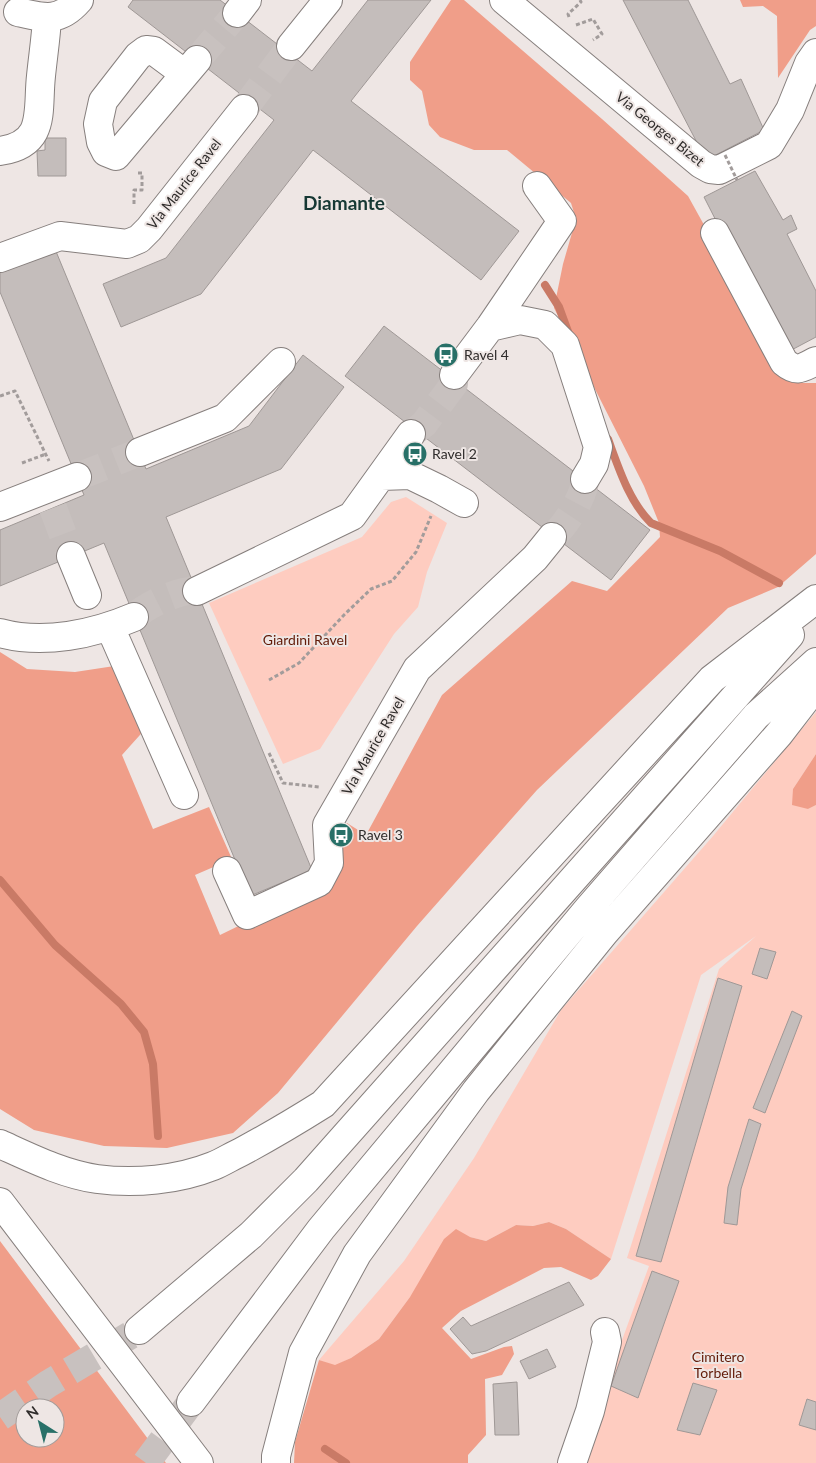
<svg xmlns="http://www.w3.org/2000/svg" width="816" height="1463" viewBox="0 0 816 1463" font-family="Lato,sans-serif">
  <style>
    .green { fill: #feccc0 }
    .forest { fill: #f09e89; fill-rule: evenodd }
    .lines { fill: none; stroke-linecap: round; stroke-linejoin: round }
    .stream { stroke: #c97a66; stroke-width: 8 }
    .building { fill: #c4bdbb; stroke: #9f9896 }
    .minor-tunnel { stroke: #c8c1bf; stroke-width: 28; stroke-dasharray: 28 14; stroke-linecap: butt }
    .highway-tunnel { stroke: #c8c1bf; stroke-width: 28; stroke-dasharray: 28 14; stroke-linecap: butt }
    .minor-casing { stroke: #867f7d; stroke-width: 30 }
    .highway-casing { stroke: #867f7d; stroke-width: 30 }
    .path { stroke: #a29c9b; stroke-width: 3; stroke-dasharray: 4 2.5; stroke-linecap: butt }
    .minor { stroke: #fff; stroke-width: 28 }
    .highway { stroke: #fff; stroke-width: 28 }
    .path-bridge { stroke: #a29c9b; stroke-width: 3; stroke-dasharray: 4 2.5; stroke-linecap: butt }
    .labels { text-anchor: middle; stroke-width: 4; stroke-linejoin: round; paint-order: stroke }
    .street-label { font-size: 14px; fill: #2f2c2b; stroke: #eee6e4 }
    .poi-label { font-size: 14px; fill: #2f2c2b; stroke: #eee6e4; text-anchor: start }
    .park-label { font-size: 14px; fill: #621b08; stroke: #eee6e4 }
    .district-label { font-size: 19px; font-weight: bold; fill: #163834; stroke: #eee6e4 }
  </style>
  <rect width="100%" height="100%" fill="#eee6e4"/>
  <!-- green -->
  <path class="green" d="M406,497l41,26 -20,49 -9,35 -24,27 -74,115 -37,15 -74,-161 153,-66 29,-35z
    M816,712v42l-23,35 15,20 8,-4v658h-230l20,-79 43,-118 -22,-8 92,-289 37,-33 -55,39 -90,284 -45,-30 -17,-7 -16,4 -17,-1 -30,16 -16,-4 -60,60 -31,42 -28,19 -16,8 -16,-6 85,-99 70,-103 87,-148 152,-174z"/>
  <!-- forest -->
  <path class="forest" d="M451,0h13l138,119 86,77 92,166 23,21h13v171l-38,33 -50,21 -191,182 -120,136 -139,167 -45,40 -66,15 -63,-2 -70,-16 -34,-21v-457l27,17 48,3 46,-7 27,61 -26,29 31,74 56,-22 23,52 -37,16 25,60 111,-54 10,-46 6,-12 19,12 76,-140 130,-114 35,10 53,-54 -1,-14 -15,-37 -90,-178 9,-44 13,-45 -5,-16 -64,-53h-33l-34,-13 -11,-12 -7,-34 -12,-11v-18z
    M740,0h76v26l-6,4 -32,48 -1,-62 -14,-10 -20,1z
    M816,754v51l-8,4 -16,-4 1,-16z
    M549,1222l17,7 45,30 -13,17 -7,4 -30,-13 -17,1 -83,43 -19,17 29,31 33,-12 8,-1 2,8 -12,21 -17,4 1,56 -18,20v8h-174l1,-21 24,-82 16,5 16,-7 28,-19 31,-42 34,-58 12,-10 14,8 16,4 30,-16 17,1z
    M0,1241l166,222h-166zM25,1408h30v30h-30z"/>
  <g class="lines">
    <!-- stream -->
    <path class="stream" d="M545,285l14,22 11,30
      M608,439c11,30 21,62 43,84l69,28 59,32
      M0,880l55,65 66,59 23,28 9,32 5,72
      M325,1449l21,14"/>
  </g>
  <!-- building -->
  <path class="building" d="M133,0h87l92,71 56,-71h63l-80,101 168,130 -38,49 -168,-130 -112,144 -80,33 -18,-43 63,-26 108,-138 -146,-113z
    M623,0h65l42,84 11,-5 23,51 -58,30z
    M45,138h21v38h-28l-1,-25 8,-1z
    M755,171l28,49 8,-5 6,14 -10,5 29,57v46l-32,17 -80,-157z
    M55,249l91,220 103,-43 54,-71 41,32 -63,82 -115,48 146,353 -62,26 -146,-353 -104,43v-56l84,-35 -84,-203v-20z
    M384,326l266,204 -39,50 -266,-204z
    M760,948l16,4 -9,27 -15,-5z
    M718,978l24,8 -81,276 -25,-6z
    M792,1011l10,5 -37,97 -12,-5z
    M749,1119l12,5 -20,65 -4,36 -13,-2 4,-36z
    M652,1271l27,10 -41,117 -27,-12z
    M569,1282l15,23 -98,46 -14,3 -22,-25 13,-12 8,9z
    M547,1349l9,18 -27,12 -9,-18z
    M517,1382l2,53h-24l-2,-51z
    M693,1383l24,7 -17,45 -23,-5z
    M807,1399l9,3v28l-17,-5z"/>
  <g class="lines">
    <!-- minor-tunnel -->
    <path class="minor-tunnel" d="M197,60l40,-47
      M244,109l47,-63
      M411,434l13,-10 30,-40v-9
      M77,477l63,-25
      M53,508l18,48
      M552,537c13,-11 33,-41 33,-58
      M134,617c13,-12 45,-28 63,-26"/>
    <!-- highway-tunnel -->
    <path class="highway-tunnel" d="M0,1417l48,-33 91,-54
      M146,1463l45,-61"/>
    <defs>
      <path id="minor" d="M504,0l197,164 9,5 9,1 50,-25 21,-35 19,-47 7,-10
        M18,12c26,6 41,11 61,-12
        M237,13l10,-13
        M291,46l37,-46
        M185,74l-31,-23 -8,-1 -8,6 -35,45 -5,23 3,18 5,10 10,4 81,-96
        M0,151c47,-7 37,-40 41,-75 2,-20 5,-39 6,-58
        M715,233l69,129c13,11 18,6 32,-1
        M0,258l60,-22 67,8 12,-5 10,-10 95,-120
        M490,327l30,-7 25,5 20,20 33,102 -4,17 -9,15
        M454,375l36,-48 72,-106 -25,-35
        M140,452l85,-34 56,-56
        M381,476l29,-1 29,14 25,14
        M0,507l77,-30
        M71,556l16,39
        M197,591l155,-75 59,-82
        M110,627l74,168
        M0,633c44,12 94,1 134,-16
        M227,871l20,44 72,-33 10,-19 -2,-38 90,-156 118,-111 17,-21
        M572,1463l18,-52 17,-69 -2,-10"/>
      <path id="highway" d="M0,1144c31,14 63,30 97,35 38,5 81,1 116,-13 10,-4 19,-10 28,-14 28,-15 55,-31 82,-48l389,-425 104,-80
        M0,1202l199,261
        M139,1330l112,-95 55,-55 484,-545
        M191,1402l130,-173 267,-320 168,-193 60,-54
        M276,1463v-7l27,-103 54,-99 119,-163 129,-159 174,-198 37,-48"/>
    </defs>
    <!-- minor casing -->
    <use href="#minor" class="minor-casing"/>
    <!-- highway casing -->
    <use href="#highway" class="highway-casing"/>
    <!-- path -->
    <path class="path" d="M569,17l-1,-3 13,-12 -1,-2
      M576,25l17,-6 9,15 -9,6
      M134,204v-14h8v-17h-4
      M0,396l15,-5 34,70
      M22,463l24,-9
      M269,680l30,-17 45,-48 27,-26 21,-8 24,-29 15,-36
      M269,753l14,30 36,4"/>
    <!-- minor -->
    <use href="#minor" class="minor"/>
    <!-- highway -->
    <use href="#highway" class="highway"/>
    <!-- path-bridge -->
    <path class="path-bridge" d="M725,155l12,25"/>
  </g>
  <!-- icons -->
  <defs>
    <symbol id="bus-disc" viewBox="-11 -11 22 22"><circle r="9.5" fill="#287068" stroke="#eee6e4"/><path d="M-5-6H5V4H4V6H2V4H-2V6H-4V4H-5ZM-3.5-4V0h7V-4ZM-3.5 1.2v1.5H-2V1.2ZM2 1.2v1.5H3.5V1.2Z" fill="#fff"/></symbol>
  </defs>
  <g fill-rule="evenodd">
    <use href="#bus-disc" x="432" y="341" width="28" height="28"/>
    <use href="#bus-disc" x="401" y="440" width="28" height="28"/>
    <use href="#bus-disc" x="327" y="821" width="28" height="28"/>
  </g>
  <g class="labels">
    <!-- street labels -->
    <g class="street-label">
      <text transform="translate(660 129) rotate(39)" y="5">Via Georges Bizet</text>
      <text transform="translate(184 184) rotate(-52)" y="5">Via Maurice Ravel</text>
      <text transform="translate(373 746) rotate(-60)" y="5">Via Maurice Ravel</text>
    </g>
    <!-- poi labels -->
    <g class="poi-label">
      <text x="464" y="360">Ravel 4</text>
      <text x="432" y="459">Ravel 2</text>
      <text x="358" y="840">Ravel 3</text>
    </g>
    <!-- park labels -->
    <g class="park-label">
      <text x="305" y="645">Giardini Ravel</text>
      <text x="718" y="1362">Cimitero<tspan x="718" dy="16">Torbella</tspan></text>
    </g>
    <!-- district labels -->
    <g class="district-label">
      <text x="344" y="210">Diamante</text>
    </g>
  </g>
  <!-- north arrow -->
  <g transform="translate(40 1423) rotate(324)"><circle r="24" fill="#eee6e4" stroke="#a29c9a"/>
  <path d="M0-4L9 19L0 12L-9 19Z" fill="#287068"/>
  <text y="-8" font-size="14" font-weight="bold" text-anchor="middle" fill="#2f2c2b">N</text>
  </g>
</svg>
